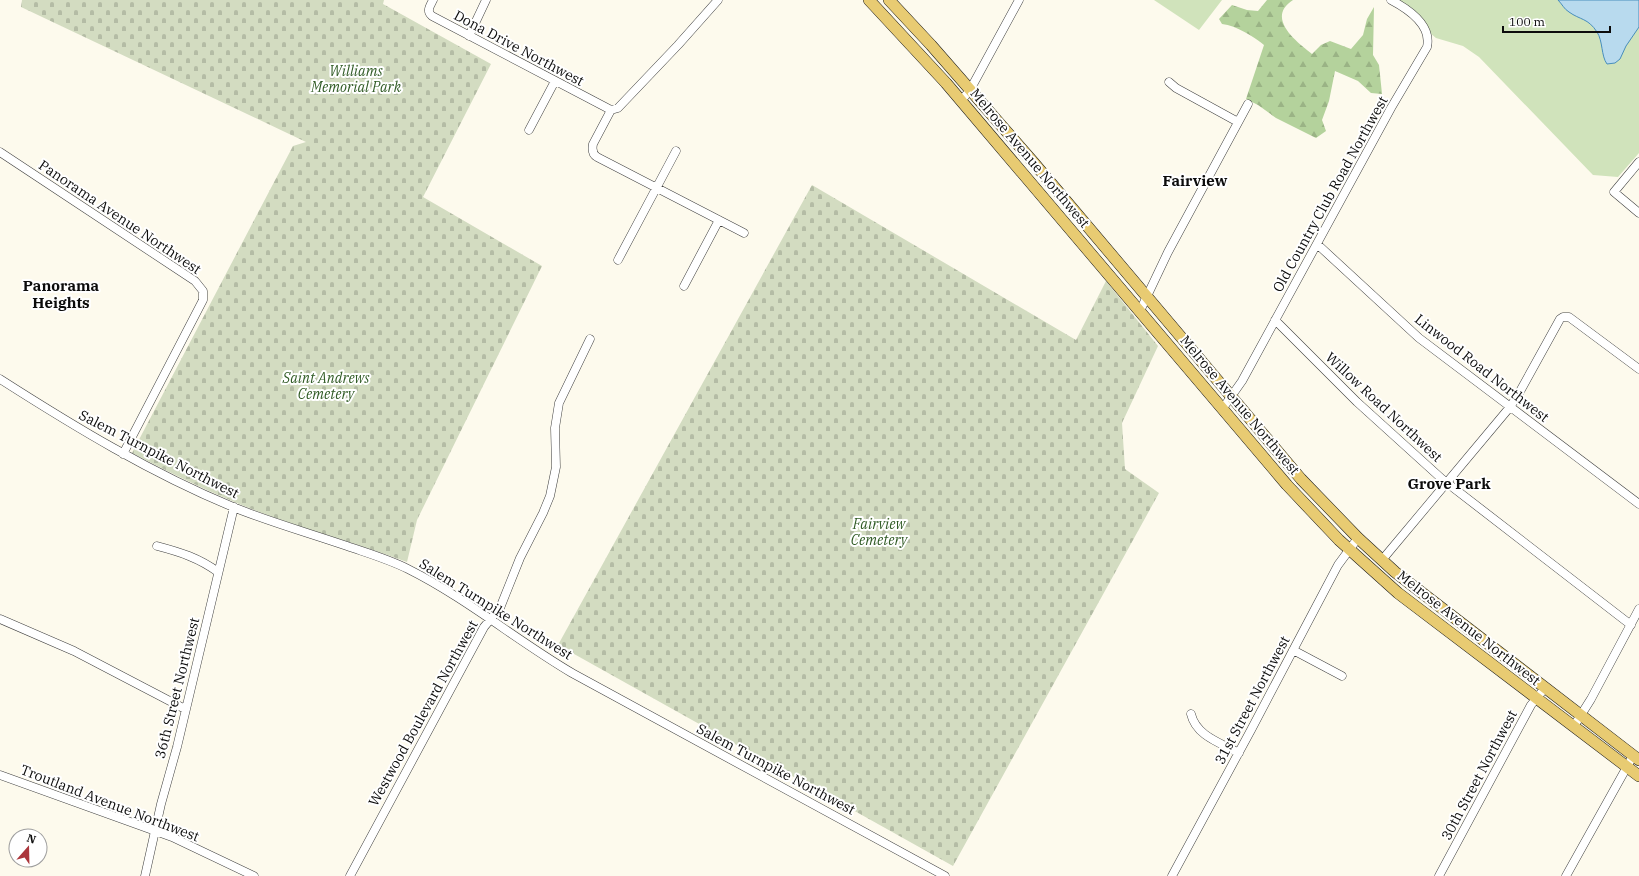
<svg xmlns="http://www.w3.org/2000/svg" width="1639" height="876" viewBox="0 0 1639 876" font-family="'IBM Plex Serif',serif">
  <style>
    .grass { fill: #d0e3bb }
    .forest { fill: url(#forest-firs) }
    .cemetery { fill: url(#cemetery-stones) }
    .water { fill: #b8daee; stroke: #488ebc }
    .lines { fill: none; stroke-linecap: round; stroke-linejoin: round }
    .minor-casing { stroke: #3f3f3f; stroke-width: 9 }
    .major-casing { stroke: #1d1d1d; stroke-width: 12 }
    .minor { stroke: #fff; stroke-width: 8 }
    .major { stroke: #e8cb72; stroke-width: 11 }
    .labels { text-anchor: middle; stroke-width: 4; stroke-linejoin: round; paint-order: stroke }
    .street-label { font-size: 14px; fill: #0c0c0c; stroke: #fff }
    .park-label { font-size: 14px; font-style: italic; fill: #305b25; stroke: #fff }
    .neighbourhood-label { font-size: 15px; font-weight: bold; fill: #0c0c0c; stroke: #fff }
  </style>
  <defs>
    <pattern id="forest-firs" width="22" height="20" patternUnits="userSpaceOnUse"><rect width="22" height="20" fill="#b4d29c"/><path d="M5 1l3.5 6h-7zM16 11l3.5 6h-7z" fill="#9ab385"/></pattern>
    <pattern id="cemetery-stones" width="16" height="16" patternUnits="userSpaceOnUse"><rect width="16" height="16" fill="#d3dcc1"/><path d="M2 7V4a2 2 0 0 1 4 0v3zM10 15v-3a2 2 0 0 1 4 0v3z" fill="#b4bca5"/></pattern>
  </defs>
  <rect width="100%" height="100%" fill="#fdfaed"/>
  <!-- grass -->
  <path class="grass" d="M1154,0h68l-23,30z
    M1398,0h241v153l-21,24 -25,-2 -114,-118 -16,-11 -27,-8 -6,-5z"/>
  <!-- forest -->
  <path class="forest" d="M1267,0h26c-28,18 4,42 19,54l9,-9 9,-4 21,8 12,-14 4,-16 7,-12 -1,48 6,10 3,29 -11,-1 -13,-12 -23,-10 -6,30 -7,19 4,11 -10,7 -40,-20 -18,-13 -12,-6 18,-54c-11,-9 -27,-19 -42,-21l-3,-5 13,-14 15,5 11,1z"/>
  <!-- cemetery -->
  <path class="cemetery" d="M22,0h362l-1,4 108,60 -68,133 119,69 -125,254 -10,42c-48,-18 -97,-31 -145,-49 -45,-17 -88,-38 -130,-60l161,-307 13,-4 -285,-135z
    M812,185l264,155 30,-59 52,65 -36,77 3,46 34,24 -206,373 -395,-221z"/>
  <!-- water -->
  <path class="water" d="M1558,0h81v27l-13,19 -6,13 -5,4 -8,1c-6,-8 -4,-23 -10,-32 -9,-14 -17,-12 -28,-20 -5,-3 -7,-8 -11,-12z"/>
  <g class="lines">
    <defs>
      <path id="minor" d="M433,0c-3,6 -7,11 -1,16l179,94
        M718,0l-40,45 -60,63 -7,2 -18,34c-1,5 -1,10 4,13l147,76
        M469,36l17,-36
        M1169,82l7,6 62,34
        M961,101l9,-11 49,-90
        M529,130l26,-49
        M0,152l195,129 8,10v9l-80,154
        M1639,162l-25,30 25,21
        M1317,244l102,94 220,166
        M618,260l58,-109
        M684,286l35,-66
        M1140,311l28,-59 80,-148
        M1275,320l82,82 85,77 189,146
        M0,379c75,48 151,94 233,128 37,15 76,26 114,39 20,7 41,13 61,23 58,29 108,71 164,104l373,203
        M1223,408l19,-27 149,-273 36,-61c5,-22 -19,-38 -36,-47
        M157,546c23,6 42,12 61,26
        M1382,560l128,-153 8,-12 42,-76 3,-2h6l70,52
        M0,619l74,32 111,58
        M1293,650l49,26
        M1191,714c5,22 30,29 48,39
        M1574,726l17,-27 48,-90
        M0,775l172,62 82,39
        M145,876l16,-72 16,-57 57,-240
        M350,876l134,-249 16,-19 20,-50 23,-45 7,-17 6,-29 -1,-39 4,-25 31,-64
        M1172,876l79,-146 87,-165 20,-27
        M1439,876l92,-171 14,-17
        M1566,876l67,-120"/>
      <path id="major" d="M869,0l77,83 341,402 52,55 59,53 241,183
        M889,0l42,45 103,118 267,316 57,59 37,34 244,188"/>
    </defs>
    <!-- minor casing -->
    <use href="#minor" class="minor-casing"/>
    <!-- major casing -->
    <use href="#major" class="major-casing"/>
    <!-- minor -->
    <use href="#minor" class="minor"/>
    <!-- major -->
    <use href="#major" class="major"/>
  </g>
  <g class="labels">
    <!-- street labels -->
    <g class="street-label">
      <text transform="translate(519 48) rotate(28)" y="5">Dona Drive Northwest</text>
      <text transform="translate(1030 158) rotate(50)" y="5">Melrose Avenue Northwest</text>
      <text transform="translate(1330 194) rotate(-61)" y="5">Old Country Club Road Northwest</text>
      <text transform="translate(120 217) rotate(34)" y="5">Panorama Avenue Northwest</text>
      <text transform="translate(1482 368) rotate(38)" y="5">Linwood Road Northwest</text>
      <text transform="translate(1240 405) rotate(50)" y="5">Melrose Avenue Northwest</text>
      <text transform="translate(1384 407) rotate(43)" y="5">Willow Road Northwest</text>
      <text transform="translate(159 454) rotate(27)" y="5">Salem Turnpike Northwest</text>
      <text transform="translate(496 609) rotate(32)" y="5">Salem Turnpike Northwest</text>
      <text transform="translate(1469 628) rotate(38)" y="5">Melrose Avenue Northwest</text>
      <text transform="translate(177 688) rotate(-76)" y="5">36th Street Northwest</text>
      <text transform="translate(1252 700) rotate(-62)" y="5">31st Street Northwest</text>
      <text transform="translate(423 713) rotate(-61)" y="5">Westwood Boulevard Northwest</text>
      <text transform="translate(776 769) rotate(28)" y="5">Salem Turnpike Northwest</text>
      <text transform="translate(1479 775) rotate(-62)" y="5">30th Street Northwest</text>
      <text transform="translate(110 803) rotate(21)" y="5">Troutland Avenue Northwest</text>
    </g>
    <!-- park labels -->
    <g class="park-label">
      <text x="356" y="76">Williams<tspan x="356" dy="16">Memorial Park</tspan></text>
      <text x="326" y="383">Saint Andrews<tspan x="326" dy="16">Cemetery</tspan></text>
      <text x="879" y="529">Fairview<tspan x="879" dy="16">Cemetery</tspan></text>
    </g>
    <!-- neighbourhood labels -->
    <g class="neighbourhood-label">
      <text x="1195" y="186">Fairview</text>
      <text x="61" y="291">Panorama<tspan x="61" dy="17">Heights</tspan></text>
      <text x="1449" y="489">Grove Park</text>
    </g>
  </g>
  <!-- north arrow -->
  <g transform="translate(28 848) rotate(20)"><circle r="19" fill="#ffffff" stroke="#9e9e9e"/>
  <path d="M0-3L7 15L0 10L-7 15Z" fill="#ab353b"/>
  <text y="-6" font-size="11" font-weight="bold" text-anchor="middle" fill="#0c0c0c">N</text>
  </g>
  <!-- scale -->
  <path d="M1503 26v6h107v-6" fill="none" stroke="#0c0c0c" stroke-width="2"/>
  <text x="1509" y="26" font-size="12" fill="#0c0c0c" stroke="#ffffff" stroke-width="3" paint-order="stroke">100 m</text>
</svg>
